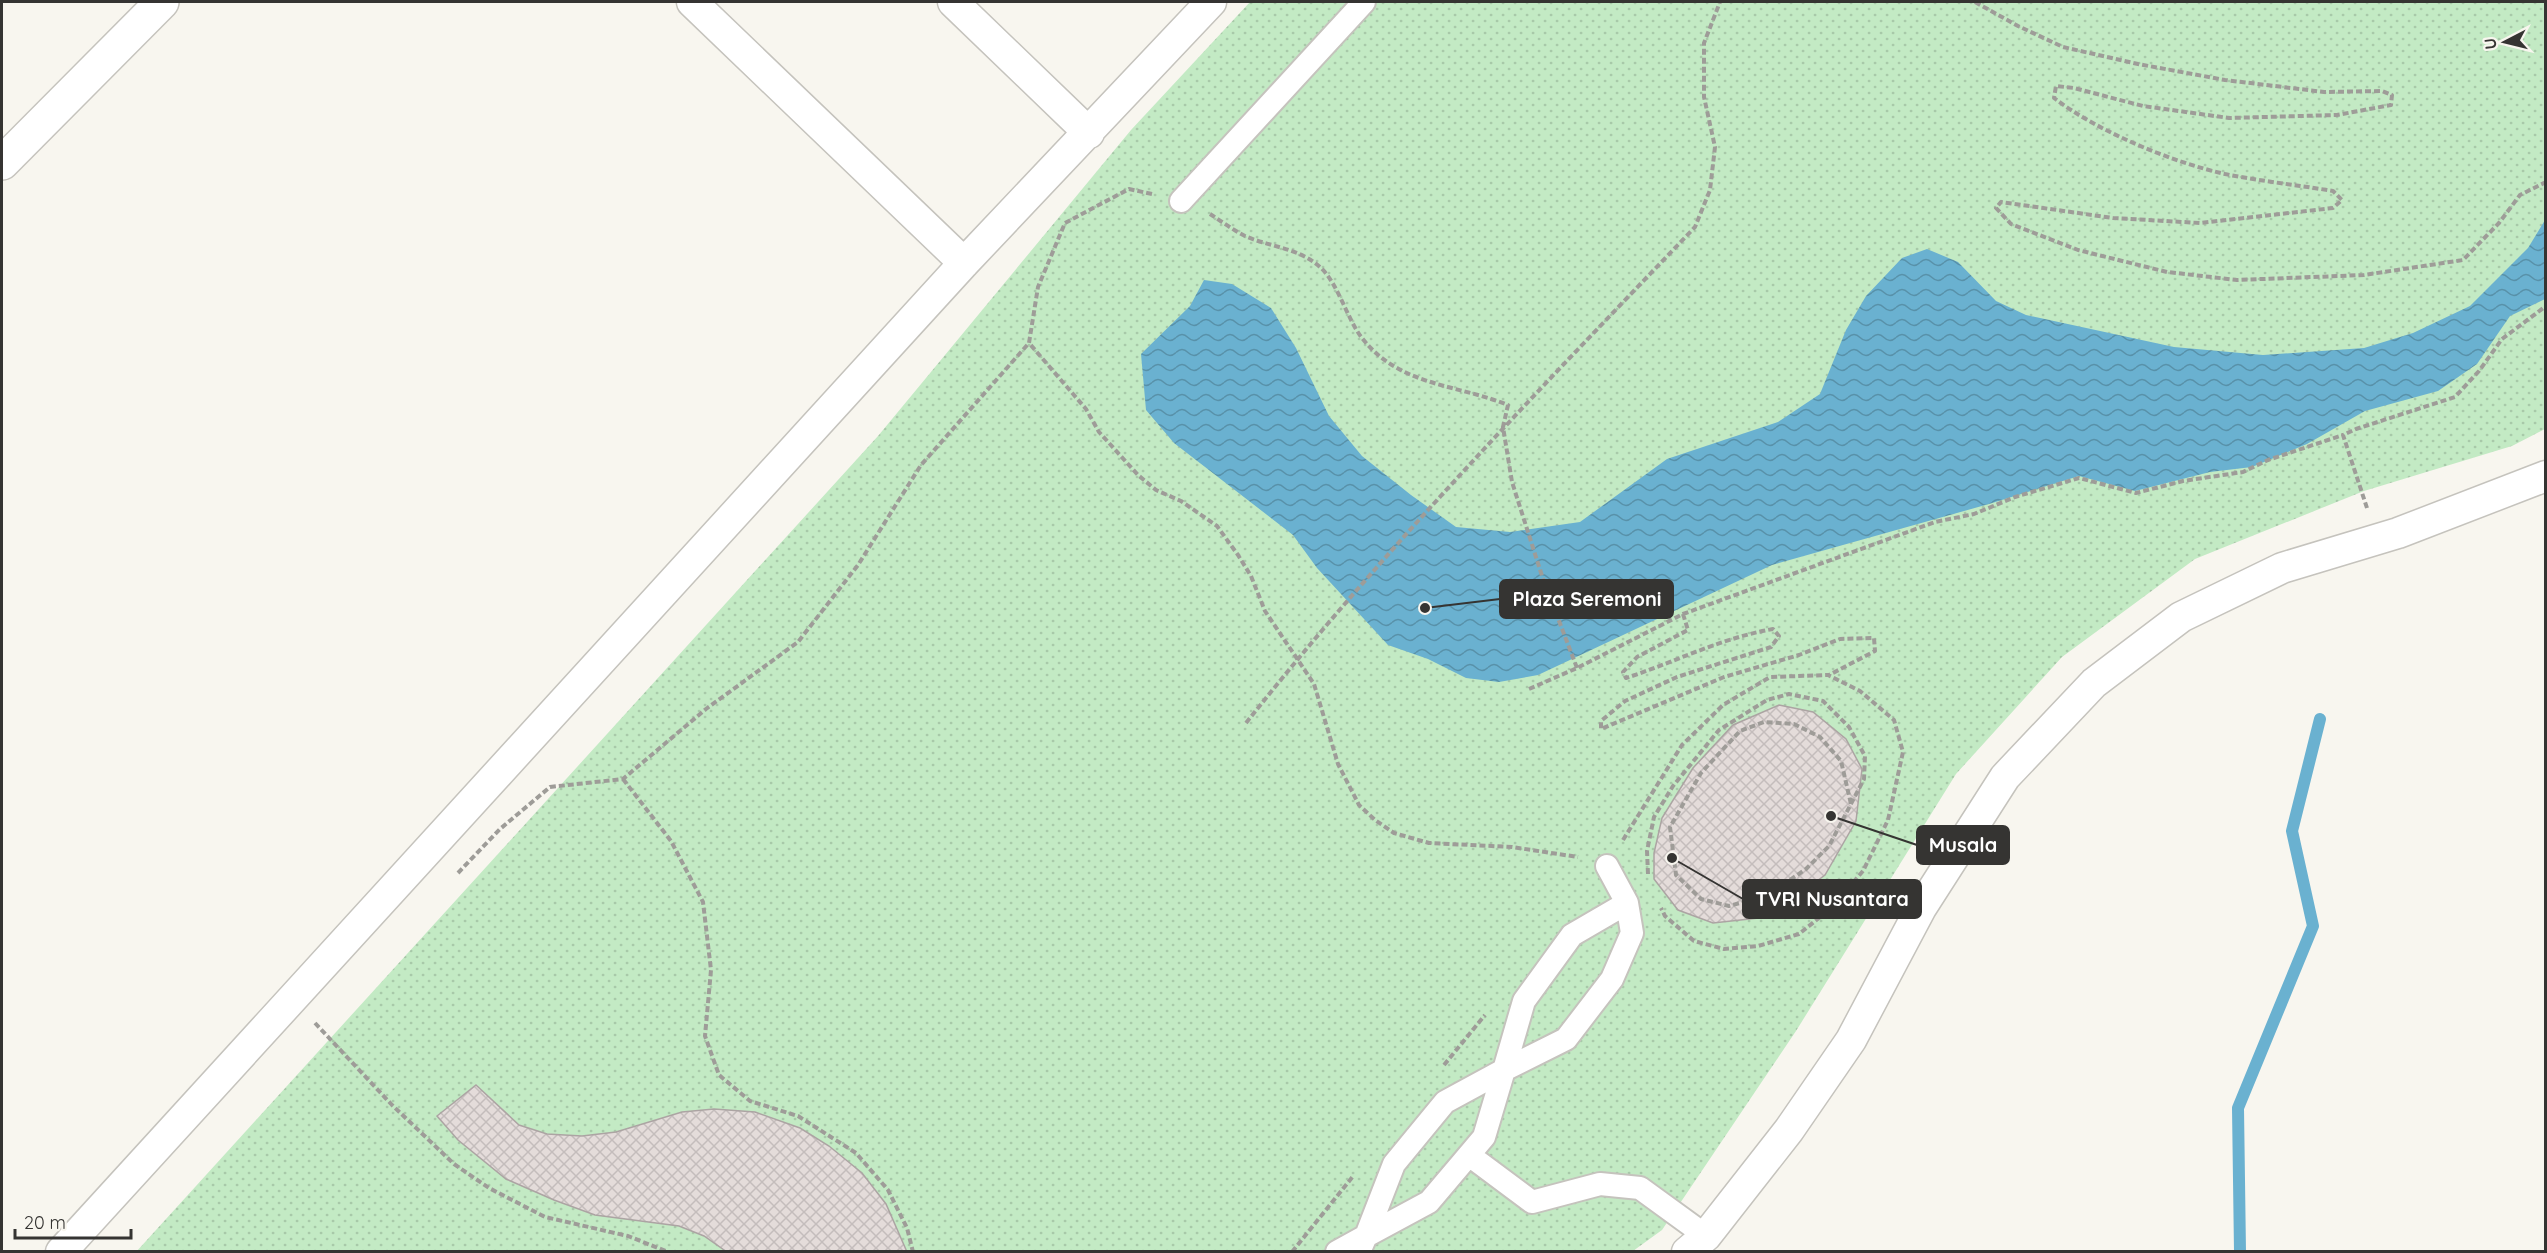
<svg xmlns="http://www.w3.org/2000/svg" width="2547" height="1253" viewBox="0 0 2547 1253" font-family="Quicksand,sans-serif">
  <style>
    .grass { fill: url(#grass-dots) }
    .water { fill: url(#water-waves) }
    .lines { fill: none; stroke-linecap: round; stroke-linejoin: round }
    .stream { stroke: #6ab1d0; stroke-width: 12 }
    .building { fill: url(#building-cross-hatch); stroke: #aca4a3; stroke-width: 1.5 }
    .pedestrian-casing { stroke: #c5c3bd; stroke-width: 26 }
    .minor-casing { stroke: #c5c3bd; stroke-width: 33 }
    .tertiary-casing { stroke: #c5c3bd; stroke-width: 36 }
    .path { stroke: #9e9c98; stroke-width: 4; stroke-dasharray: 6 3; stroke-linecap: butt }
    .pedestrian { stroke: #fff; stroke-width: 22 }
    .minor { stroke: #fff; stroke-width: 30 }
    .tertiary { stroke: #fff; stroke-width: 33 }
    .leader { fill: none; stroke: #353432; stroke-width: 2 }
    .callout-dot { fill: #353432; stroke: #f8f6ef; stroke-width: 2 }
    .callout { fill: #353432; stroke: #353432; stroke-width: 2 }
    .callout-label { font-size: 20px; text-anchor: middle; font-weight: bold; fill: #fff }
  </style>
  <defs>
    <pattern id="grass-dots" width="8" height="8" patternUnits="userSpaceOnUse" patternTransform="scale(1.5)"><rect width="8" height="8" fill="#c3eac4"/><path d="M2 2h.1M6 6h.1" fill="none" stroke="#a8c9a9" stroke-width="1.8" stroke-linecap="round"/></pattern>
    <pattern id="water-waves" width="16" height="10" patternUnits="userSpaceOnUse" patternTransform="scale(1.5)"><rect width="16" height="10" fill="#6ab1d0"/><path d="M0 5q4-4 8 0t8 0" fill="none" stroke="#5891a9"/></pattern>
    <pattern id="building-cross-hatch" width="8" height="8" patternUnits="userSpaceOnUse" patternTransform="scale(1.5)"><rect width="8" height="8" fill="#e4dcda"/><path d="M0 0l8 8M0 8l8-8" fill="none" stroke="#c4bdbc"/></pattern>
  </defs>
  <rect width="100%" height="100%" fill="#f8f6ef"/>
  <!-- grass -->
  <path class="grass" d="M1250,2h1295v427l-33,17 -148,45 -169,68 -133,98 -106,117 -160,257 -134,199 -29,21 -1497,1 742,-816 253,-306z"/>
  <!-- water -->
  <path class="water" d="M2545,220v79l-35,17 -33,48 -39,27 -73,20 -58,33 -55,23 -42,5 -75,19 -56,-15 -90,28 -217,61 -234,110 -39,7 -33,-4 -38,-19 -40,-14 -71,-77 -24,-33 -119,-92 -28,-33 -5,-56 49,-48 14,-26 28,4 39,24 25,40 33,68 33,40 49,39 45,32 54,5 70,-10 87,-63 111,-37 42,-28 26,-64 20,-34 36,-38 25,-9 31,13 38,39 30,14 148,32 89,8 101,-7 49,-15 57,-27 58,-58z"/>
  <g class="lines">
    <!-- stream -->
    <path class="stream" d="M2240,1252l-2,-144 75,-182 -21,-95 28,-112"/>
  </g>
  <!-- building -->
  <path class="building" d="M1779,705l34,7 33,27 16,30 -6,52 -31,54 -57,42 -55,6 -35,-13 -24,-31v-26l8,-35 31,-50 40,-43z
    M476,1085l43,40 28,9 35,2 34,-4 66,-20 32,-3 41,3 45,16 29,18 33,27 24,31 21,48h-180l-23,-16 -25,-10 -84,-11 -41,-15 -48,-21 -48,-39 -21,-24z"/>
  <g class="lines">
    <defs>
      <path id="pedestrian" d="M1181,201l183,-199
        M1469,1155l63,47 68,-18 40,4 66,48
        M1337,1252l29,-16 28,-72 51,-62 59,-32 20,-69 48,-66 55,-32
        M1359,1252l7,-16 63,-34 55,-65 20,-67 62,-31 46,-60 20,-46 -5,-30 -20,-37"/>
      <path id="minor" d="M692,2l272,261
        M953,2l136,131
        M61,1252l903,-989 247,-261
        M1687,1252l19,-16 83,-106 62,-90 70,-132 84,-131 89,-94 87,-66 101,-49 116,-35 148,-57"/>
      <path id="tertiary" d="M2,163l160,-161"/>
    </defs>
    <!-- pedestrian casing -->
    <use href="#pedestrian" class="pedestrian-casing"/>
    <!-- minor casing -->
    <use href="#minor" class="minor-casing"/>
    <!-- tertiary casing -->
    <use href="#tertiary" class="tertiary-casing"/>
    <!-- path -->
    <path class="path" d="M1975,2l43,24 45,21 75,17 87,16 99,12 58,-1 10,4 -1,10 -54,10 -108,3 -86,-12 -69,-18 -18,-2 -2,12c43,33 117,64 171,76 35,7 72,11 108,17l9,9 -9,8 -133,15 -87,-5 -112,-16 -5,6 15,16 67,26 89,22 70,8 127,-5 99,-15 36,-37 21,-28 26,-13
      M1152,194l-23,-5 -64,34 -27,64 -9,56 57,66 13,23 39,43 18,15 25,11 36,25 21,29 13,21 14,35 49,73 24,80 21,41 16,15 19,13 35,10 83,4 66,10
      M1210,214c11,7 23,16 35,22 25,11 54,12 75,31 18,16 27,52 42,71 37,48 94,46 146,67l-5,22 9,55 31,97 34,89
      M2367,508l-24,-73 13,-6 99,-32 24,-26 23,-32 44,-33
      M1683,614l5,16 -51,27 -14,15 3,6c49,-16 95,-40 147,-49l6,7 -8,11 -94,30 -52,24 -24,20v8l123,-52 75,-22 41,-16 34,-1 1,13 -46,24
      M1529,689l48,-21 106,-54 252,-92 39,-8 41,-17 64,-19 57,15 47,-12 60,-9 25,-12 75,-25
      M1246,723c138,-174 295,-335 449,-496l15,-37 5,-43 -11,-50v-54l16,-41
      M623,779l48,62 32,61 8,68 -6,66 14,39 31,26 48,15 58,37 32,37 19,38 6,24
      M1623,840l59,-95 41,-40 47,-28 58,-2 32,16 34,29 9,32 -15,68 -25,51 -34,39 -30,24 -41,12 -34,3 -30,-8 -29,-25 -4,-8
      M458,873l42,-44 50,-42 73,-8 83,-70 92,-67 60,-77 63,-100 108,-122
      M1648,874l-1,-23 7,-34 19,-31 46,-56 48,-30 22,-6 34,7 26,26 16,29 -1,23 -35,67 -23,23 -38,26 -39,11 -28,-7 -25,-24 -6,-48 31,-54 39,-42 24,-9 30,2 26,13 21,24 10,43
      M315,1023l77,82 62,59 35,24 56,29 83,19 40,16
      M1444,1065l41,-50
      M1292,1252l62,-77"/>
    <!-- pedestrian -->
    <use href="#pedestrian" class="pedestrian"/>
    <!-- minor -->
    <use href="#minor" class="minor"/>
    <!-- tertiary -->
    <use href="#tertiary" class="tertiary"/>
  </g>
  <!-- callouts -->
  <path class="leader" d="M1425 608L1500 599M1831 816L1917 845M1672 858L1743 899"/>
  <g class="callout-dot">
    <circle cx="1425" cy="608" r="6"/>
    <circle cx="1831" cy="816" r="6"/>
    <circle cx="1672" cy="858" r="6"/>
  </g>
  <g class="callout">
    <rect x="1500" y="580" width="173" height="38" rx="6"/>
    <rect x="1917" y="826" width="92" height="38" rx="6"/>
    <rect x="1743" y="880" width="178" height="38" rx="6"/>
  </g>
  <g class="callout-label">
    <text x="1587" y="606">Plaza Seremoni</text>
    <text x="1963" y="852">Musala</text>
    <text x="1832" y="906">TVRI Nusantara</text>
  </g>
  <!-- border -->
  <rect width="2547" height="1253" fill="none" stroke="#353432" stroke-width="6"/>
  <!-- north arrow -->
  <g transform="translate(2505 42) rotate(263)" stroke="#f8f6ef" stroke-width="4.5" paint-order="stroke">
  <path d="M0-4.5L10 22L0 15L-10 22Z" fill="#353432"/>
  <text y="-9" font-size="16" font-weight="bold" text-anchor="middle" fill="#353432">U</text>
  </g>
  <!-- scale -->
  <path d="M15 1229v9h116v-9" fill="none" stroke="#353432" stroke-width="3"/>
  <text x="24" y="1229" font-size="18" fill="#353432" stroke="#f8f6ef" stroke-width="4.5" paint-order="stroke">20 m</text>
</svg>
